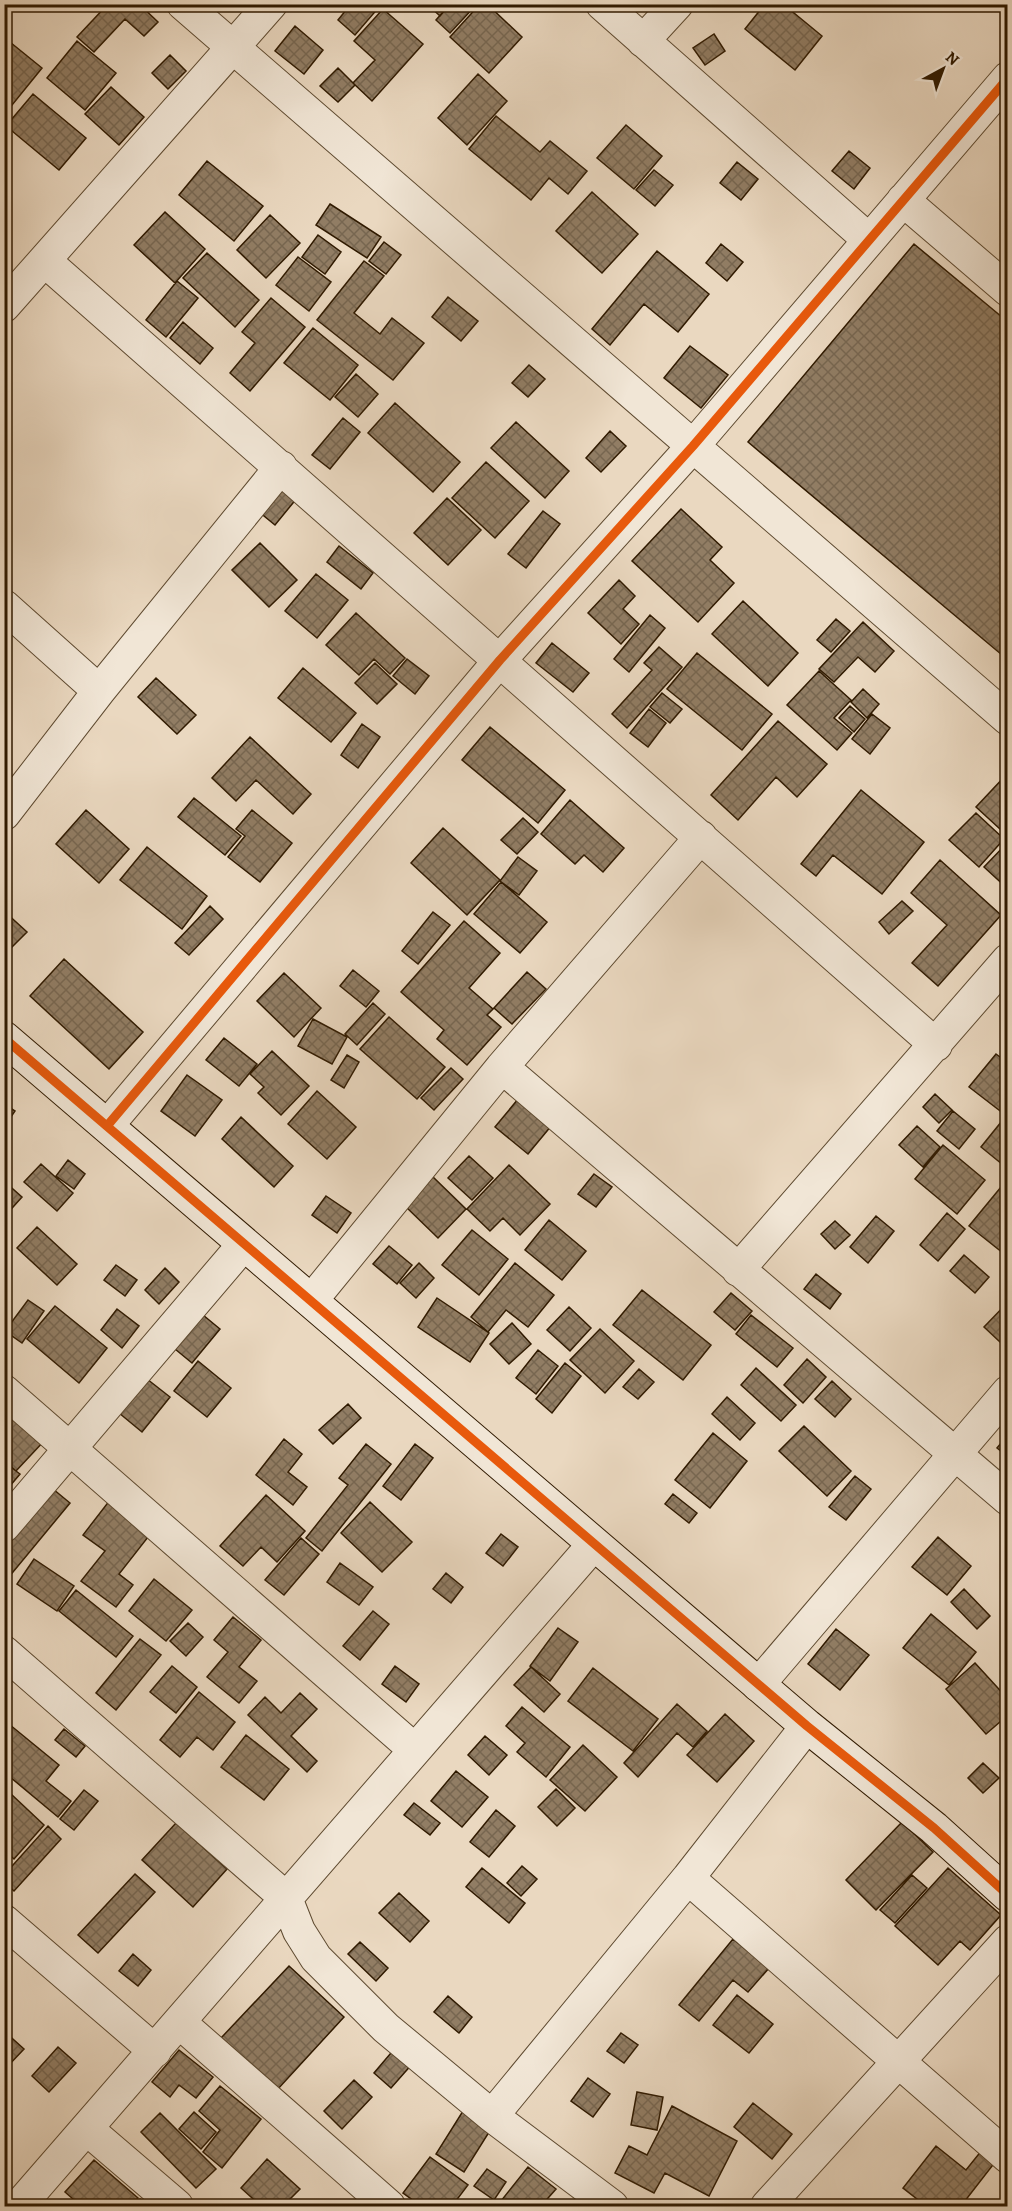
<svg xmlns="http://www.w3.org/2000/svg" width="1012" height="2211" viewBox="0 0 1012 2211" font-family="Alegreya,serif">
  <style>
    .building { fill: url(#building-cross-hatch); stroke: #301a00; stroke-width: 1.5 }
    .lines { fill: none; stroke-linecap: round; stroke-linejoin: round }
    .street-casing { stroke: #5e4a30; stroke-width: 34 }
    .secondary-casing { stroke: #301a00; stroke-width: 35 }
    .street { stroke: #f1e6d6; stroke-width: 32 }
    .secondary { stroke: #f1e6d6; stroke-width: 33 }
    .cycleway-casing { stroke: #f1e6d6; stroke-width: 13 }
    .cycleway { stroke: #e8590c; stroke-width: 9 }
  </style>
  <defs>
    <pattern id="building-cross-hatch" width="8" height="8" patternUnits="userSpaceOnUse" patternTransform="scale(1.5)"><rect width="8" height="8" fill="#917d64"/><path d="M0 0l8 8M0 8l8-8" fill="none" stroke="#776650"/></pattern>
  </defs>
  <rect width="100%" height="100%" fill="#ead8c0"/>
  <filter id="stains"><feTurbulence type="fractalNoise" baseFrequency=".00333" numOctaves="4"/><feColorMatrix values="0 0 0 0 .2 0 0 0 0 .09 0 0 0 0 .02 0 0 0 .5 -.17"/></filter>
  <radialGradient id="worn" r=".72"><stop offset=".6" stop-color="#630" stop-opacity="0"/><stop offset="1" stop-color="#630" stop-opacity=".3"/></radialGradient>
  <!-- building -->
  <path class="building" d="M108,4h31l19,18 -14,14 -19,-17 -31,33 -17,-15z
    M351,4l29,2 -25,29 -17,-15z
    M427,4h23l-10,12z
    M450,4h27l-27,29 -14,-13z
    M480,4h7l35,33 -33,36 -39,-36z
    M765,4h18l39,32 -27,34 -50,-41z
    M383,9l40,35 -51,57 -19,-18 22,-23 -21,-19z
    M295,26l28,24 -19,24 -29,-23z
    M714,34l11,17 -20,14 -12,-17z
    M5,38l37,30 -38,47v-77z
    M77,41l39,32 -31,37 -38,-32z
    M170,55l16,16 -18,18 -16,-16z
    M338,68l17,17 -17,17 -18,-16z
    M478,74l29,27 -40,44 -29,-27z
    M111,87l33,30 -25,28 -34,-31z
    M33,94l53,44 -27,32 -53,-44z
    M496,116l44,36 10,-11 37,30 -19,23 -19,-16 -18,22 -62,-51z
    M626,125l36,31 -28,33 -37,-31z
    M849,151l21,17 -16,21 -22,-18z
    M207,161l56,45 -29,35 -55,-46z
    M737,162l21,17 -17,21 -21,-17z
    M654,170l19,15 -18,21 -19,-16z
    M592,192l46,42 -36,39 -46,-42z
    M330,204l51,33 -14,21 -51,-33z
    M165,212l40,37 -30,34 -41,-38z
    M270,215l30,28 -34,35 -29,-28z
    M318,235l23,17 -16,22 -23,-17z
    M384,242l17,13 -15,19 -17,-13z
    M721,244l22,18 -16,19 -21,-18z
    M914,244l94,78v338l-260,-218z
    M657,251l52,43 -31,38 -34,-28 -34,41 -18,-16z
    M207,253l52,47 -24,27 -52,-49z
    M298,257l33,25 -22,29 -33,-26z
    M364,261l20,15 -30,37 26,21 12,-16 32,25 -31,37 -76,-60z
    M177,281l21,17 -32,39 -20,-17z
    M448,297l30,24 -17,20 -29,-24z
    M271,298l34,29 -55,64 -20,-18 25,-30 -13,-11z
    M183,322l30,26 -13,16 -30,-26z
    M313,328l45,37 -28,35 -46,-37z
    M690,346l38,29 -27,33 -37,-30z
    M529,365l16,14 -17,18 -16,-14z
    M356,374l22,20 -20,23 -23,-20z
    M395,403l65,59 -27,30 -65,-59z
    M343,418l17,14 -30,37 -18,-14z
    M516,422l53,49 -24,27 -54,-50z
    M610,431l16,15 -25,26 -15,-14z
    M486,462l43,39 -34,37 -43,-40z
    M270,476l27,22 -22,27 -27,-22z
    M447,498l34,32 -33,35 -34,-32z
    M681,509l41,38 -12,13 24,23 -36,39 -66,-61z
    M543,511l17,13 -34,44 -18,-14z
    M260,543l37,37 -28,27 -37,-37z
    M339,546l34,27 -12,16 -34,-27z
    M316,574l32,26 -31,38 -32,-27z
    M619,580l16,16 -12,13 16,15 -18,20 -33,-31z
    M743,601l55,52 -30,33 -56,-52z
    M356,613l49,45 -15,16 -16,-15 -15,16 -33,-30z
    M650,615l15,13 -36,44 -15,-13z
    M836,619l14,12 -19,21 -14,-12z
    M863,622l31,29 -19,21 -17,-15 -24,25 -15,-13z
    M552,643l37,30 -16,19 -37,-29z
    M659,647l23,20 -55,61 -15,-14 40,-44 -8,-7z
    M697,653l75,61 -30,36 -75,-61z
    M407,659l22,17 -14,18 -22,-18z
    M375,663l22,21 -20,20 -22,-21z
    M303,668l53,45 -25,29 -53,-44z
    M819,671l32,29 -17,18 18,15 -15,17 -50,-45z
    M156,678l40,37 -19,19 -39,-37z
    M863,689l16,15 -12,14 -16,-16z
    M662,693l20,16 -12,14 -20,-16z
    M850,706l15,13 -11,13 -15,-14z
    M649,709l17,14 -18,24 -18,-14z
    M872,714l18,14 -20,26 -18,-15z
    M778,721l49,43 -30,33 -21,-20 -38,43 -27,-25z
    M362,724l18,13 -22,31 -17,-13z
    M490,727l75,63 -27,33 -76,-63z
    M250,737l61,57 -18,20 -37,-34 -20,21 -24,-23z
    M1008,773v48l-8,8 -24,-22z
    M861,790l63,52 -42,52 -49,-39 -17,21 -15,-12z
    M194,798l47,38 -16,19 -47,-38z
    M570,800l54,48 -21,24 -19,-17 -9,9 -34,-30z
    M86,810l43,39 -30,34 -43,-39z
    M252,810l40,33 -32,39 -32,-25 17,-21 -9,-7z
    M976,813l28,26 -25,28 -30,-27z
    M523,818l15,14 -21,22 -16,-14z
    M443,828l57,52 -33,35 -56,-52z
    M1008,842v47l-24,-22z
    M147,847l60,49 -25,33 -62,-49z
    M518,857l19,14 -18,24 -19,-14z
    M940,860l61,55 -63,71 -26,-23 35,-38 -36,-32z
    M501,882l46,40 -27,31 -46,-39z
    M902,901l11,10 -24,23 -10,-12z
    M210,906l13,13 -34,36 -14,-12z
    M4,911l23,21 -23,23z
    M433,912l17,13 -32,39 -16,-13z
    M464,921l36,32 -31,35 24,21 -6,6 14,12 -34,38 -30,-26 7,-9 -43,-38z
    M64,959l79,73 -34,37 -79,-73z
    M353,970l26,21 -13,16 -26,-21z
    M527,972l19,17 -34,35 -18,-16z
    M284,973l37,35 -27,29 -37,-36z
    M373,1003l12,11 -28,31 -12,-11z
    M389,1017l56,50 -28,32 -57,-50z
    M313,1019l34,18 -15,27 -34,-18z
    M224,1038l33,26 -18,22 -33,-26z
    M272,1051l37,35 -28,29 -23,-22 6,-6 -14,-13z
    M996,1054l12,9v54l-39,-30z
    M347,1055l12,7 -15,26 -13,-8z
    M451,1068l12,11 -29,31 -13,-12z
    M187,1075l35,25 -27,36 -34,-25z
    M528,1087l33,27 -33,40 -33,-27z
    M317,1091l39,36 -29,32 -39,-35z
    M935,1094l17,16 -13,13 -16,-16z
    M4,1104l11,7 -11,16z
    M953,1111l22,18 -16,20 -22,-18z
    M1006,1116l2,1v52l-27,-22z
    M241,1117l52,49 -19,21 -52,-48z
    M917,1126l23,21 -17,20 -24,-22z
    M943,1145l42,35 -28,34 -42,-35z
    M469,1156l24,22 -21,22 -24,-22z
    M68,1160l17,14 -11,15 -18,-13z
    M41,1164l32,29 -16,18 -33,-29z
    M509,1165l41,39 -30,31 -17,-17 -13,13 -23,-22z
    M594,1174l18,13 -16,20 -18,-13z
    M431,1175l35,34 -28,29 -35,-34z
    M4,1181l18,16 -18,20z
    M1001,1187l7,5v65l-39,-31z
    M326,1196l25,17 -14,20 -25,-18z
    M947,1213l18,16 -27,32 -18,-16z
    M876,1216l18,15 -26,32 -18,-16z
    M549,1220l37,31 -24,29 -37,-30z
    M835,1221l15,14 -15,14 -14,-15z
    M37,1227l40,37 -20,21 -40,-37z
    M472,1230l36,29 -29,36 -37,-30z
    M389,1246l23,19 -15,19 -24,-20z
    M964,1255l25,22 -14,16 -25,-22z
    M419,1263l15,15 -18,20 -16,-15z
    M515,1263l39,32 -26,32 -22,-17 -18,22 -17,-15z
    M116,1265l21,15 -12,16 -21,-16z
    M165,1268l14,14 -20,22 -14,-14z
    M816,1274l25,20 -11,15 -26,-20z
    M642,1290l69,55 -28,35 -70,-55z
    M731,1293l21,18 -17,19 -21,-18z
    M437,1298l52,35 -19,29 -52,-35z
    M28,1300l16,11 -22,32 -17,-12z
    M1008,1302v32l-8,8 -16,-15z
    M55,1306l52,42 -28,35 -52,-44z
    M569,1307l22,21 -21,23 -23,-21z
    M117,1309l22,17 -17,22 -21,-18z
    M203,1315l17,14 -28,34 -17,-14z
    M751,1315l42,33 -16,19 -41,-33z
    M512,1323l19,21 -22,20 -19,-20z
    M600,1329l34,32 -29,32 -35,-33z
    M538,1350l20,16 -22,28 -20,-16z
    M807,1359l19,18 -23,26 -19,-18z
    M198,1361l33,27 -24,29 -33,-26z
    M565,1363l16,13 -29,37 -16,-14z
    M756,1368l40,37 -15,16 -40,-36z
    M639,1369l15,13 -16,17 -15,-12z
    M147,1379l23,18 -28,35 -23,-19z
    M832,1381l19,18 -16,18 -20,-18z
    M727,1397l28,26 -15,17 -28,-26z
    M4,1404l40,37 -28,30 -12,-11z
    M348,1404l13,14 -28,26 -14,-14z
    M804,1426l47,45 -24,25 -48,-45z
    M713,1433l34,28 -37,47 -35,-28z
    M1008,1435v22l-11,-9z
    M284,1439l18,15 -14,18 19,15 -14,18 -37,-30z
    M366,1444l25,20 -69,87 -16,-13 42,-53 -9,-7z
    M415,1444l18,14 -32,42 -18,-14z
    M4,1462l16,12 -16,19z
    M855,1476l16,13 -25,31 -17,-13z
    M53,1489l17,14 -66,80v-35z
    M673,1494l24,19 -8,10 -24,-19z
    M266,1495l39,36 -28,31 -16,-15 -18,19 -23,-20z
    M110,1500l42,32 -33,42 14,11 -17,22 -35,-26 24,-30 -22,-16z
    M370,1502l42,40 -30,30 -41,-39z
    M501,1534l17,13 -15,19 -17,-13z
    M938,1537l33,29 -24,29 -35,-28z
    M301,1538l18,16 -35,41 -19,-15z
    M34,1559l40,27 -17,25 -40,-27z
    M340,1563l33,24 -14,18 -32,-23z
    M446,1573l17,14 -12,16 -18,-14z
    M154,1579l38,31 -26,31 -37,-30z
    M964,1589l26,27 -13,13 -26,-27z
    M76,1590l57,46 -17,21 -57,-46z
    M373,1611l16,13 -29,36 -17,-14z
    M931,1614l45,38 -27,33 -46,-37z
    M233,1617l28,23 -22,27 18,14 -18,22 -32,-26 21,-25 -14,-12z
    M188,1623l15,14 -17,19 -16,-15z
    M558,1628l20,14 -28,39 -20,-15z
    M836,1629l33,26 -29,35 -32,-26z
    M140,1639l21,16 -45,55 -20,-17z
    M975,1663l33,36v16l-22,19 -40,-45z
    M172,1666l25,21 -21,26 -26,-21z
    M395,1666l24,18 -13,18 -24,-18z
    M531,1667l29,27 -16,18 -30,-27z
    M593,1668l65,51 -25,32 -65,-50z
    M199,1692l36,30 -22,28 -16,-13 -17,20 -20,-17z
    M300,1693l17,16 -26,27 26,25 -10,11 -59,-57 17,-18 16,16z
    M677,1704l30,27 -14,16 -16,-14 -39,44 -14,-14z
    M522,1707l48,40 -24,30 -29,-25 8,-9 -19,-17z
    M725,1714l29,27 -37,41 -30,-27z
    M4,1720l55,45 -13,16 25,20 -13,16 -54,-45z
    M64,1729l21,17 -9,11 -21,-17z
    M246,1735l43,34 -25,31 -43,-33z
    M485,1736l22,19 -18,20 -21,-20z
    M583,1745l34,32 -32,34 -35,-31z
    M983,1763l16,15 -16,15 -15,-15z
    M456,1771l32,26 -26,30 -31,-26z
    M556,1789l19,19 -18,18 -19,-19z
    M84,1790l14,11 -24,29 -14,-11z
    M11,1794l33,31 -30,34 -10,-9v-48z
    M414,1803l26,20 -10,12 -26,-20z
    M496,1810l19,16 -26,31 -19,-15z
    M902,1822l31,30 -57,58 -30,-30z
    M176,1823l51,46 -34,38 -51,-47z
    M48,1826l13,13 -47,52 -10,-9v-7z
    M522,1866l15,13 -16,17 -14,-13z
    M482,1868l43,35 -16,20 -43,-36z
    M948,1868l53,47 -31,35 -10,-9 -22,24 -43,-39z
    M135,1874l20,18 -57,61 -20,-18z
    M912,1875l15,13 -32,35 -15,-13z
    M399,1893l30,28 -19,21 -31,-29z
    M733,1939l36,29 -21,24 -15,-12 -34,41 -20,-16z
    M360,1942l28,26 -12,13 -28,-27z
    M133,1954l18,16 -13,16 -19,-15z
    M289,1966l55,51 -67,73 -56,-52z
    M737,1995l36,29 -24,29 -36,-28z
    M448,1996l24,21 -13,16 -25,-21z
    M4,2031l20,18 -17,18 -3,-3z
    M621,2033l17,12 -14,18 -17,-12z
    M58,2047l18,16 -27,29 -17,-16z
    M396,2047l17,16 -22,25 -17,-15z
    M179,2050l34,27 -17,21 -17,-13 -9,12 -18,-15z
    M588,2078l22,16 -17,23 -22,-16z
    M354,2080l18,17 -30,32 -18,-18z
    M220,2086l41,33 -39,49 -19,-16 17,-22 -21,-19z
    M637,2092l26,5 -6,33 -26,-5z
    M753,2103l39,31 -20,25 -38,-32z
    M672,2106l65,35 -28,55 -44,-23 -11,20 -39,-20 14,-27 18,9z
    M463,2111l28,18 -27,43 -28,-18z
    M194,2112l22,20 -15,17 -22,-20z
    M160,2113l56,56 -20,19 -55,-56z
    M936,2146l30,24 16,-20 14,11 -35,45h-35l-23,-18z
    M430,2157l38,28 -16,21h-31l-18,-13z
    M267,2159l33,30 -17,17h-22l-20,-18z
    M94,2160l44,38 -8,8h-49l-16,-14z
    M528,2167l28,22 -15,17h-44z
    M487,2169l19,13 -12,18 -20,-14z
    M140,2199l8,7h-14z"/>
  <g class="lines">
    <defs>
      <path id="street" d="M183,4l825,715
        M602,4l267,236
        M643,41l34,-37
        M903,200l105,90
        M45,261l891,784
        M4,306l267,-302
        M4,606l95,85
        M4,814l95,-123 182,-224
        M502,1067l506,432
        M107,1126l393,-466 193,-214 315,-368
        M738,1270l270,-310
        M311,1301l191,-234 199,-230
        M4,1391l411,359
        M4,1526l240,-282
        M4,1652l282,246 13,33 17,27 70,70 106,88 120,90
        M758,1685l250,-293
        M688,1878l320,279
        M4,1921l151,130
        M179,2022l210,184
        M492,2116l196,-238 119,-152
        M87,2129l90,77
        M19,2206l575,-662
        M767,2206l241,-265"/>
      <path id="secondary" d="M4,1038l803,688 127,102 74,67"/>
    </defs>
    <!-- street casing -->
    <use href="#street" class="street-casing"/>
    <!-- secondary casing -->
    <use href="#secondary" class="secondary-casing"/>
    <!-- street -->
    <use href="#street" class="street"/>
    <!-- secondary -->
    <use href="#secondary" class="secondary"/>
    <defs>
      <path id="cycleway" d="M4,1038l803,688 127,102 74,67
        M107,1126l393,-466 193,-214 315,-368"/>
    </defs>
    <!-- cycleway casing -->
    <use href="#cycleway" class="cycleway-casing"/>
    <!-- cycleway -->
    <use href="#cycleway" class="cycleway"/>
  </g>
  <!-- margin -->
  <rect width="1012" height="2211" fill="none" stroke="#ead8c0" stroke-width="24"/>
  <rect x="6" y="6" width="1000" height="2199" fill="none" stroke="#301a00" stroke-width="3"/>
  <rect x="12" y="12" width="988" height="2187" fill="none" stroke="#301a00" stroke-width="1.5"/>
  <!-- north arrow -->
  <g transform="translate(943 69) rotate(41)" stroke="#f1e6d6" stroke-width="4.5" paint-order="stroke">
  <path d="M0-4.5L10 22L0 15L-10 22Z" fill="#301a00"/>
  <text y="-9" font-size="16" font-weight="bold" text-anchor="middle" fill="#301a00">N</text>
  </g>
  <rect width="100%" height="100%" filter="url(#stains)"/>
  <rect width="100%" height="100%" fill="url(#worn)"/>
</svg>
